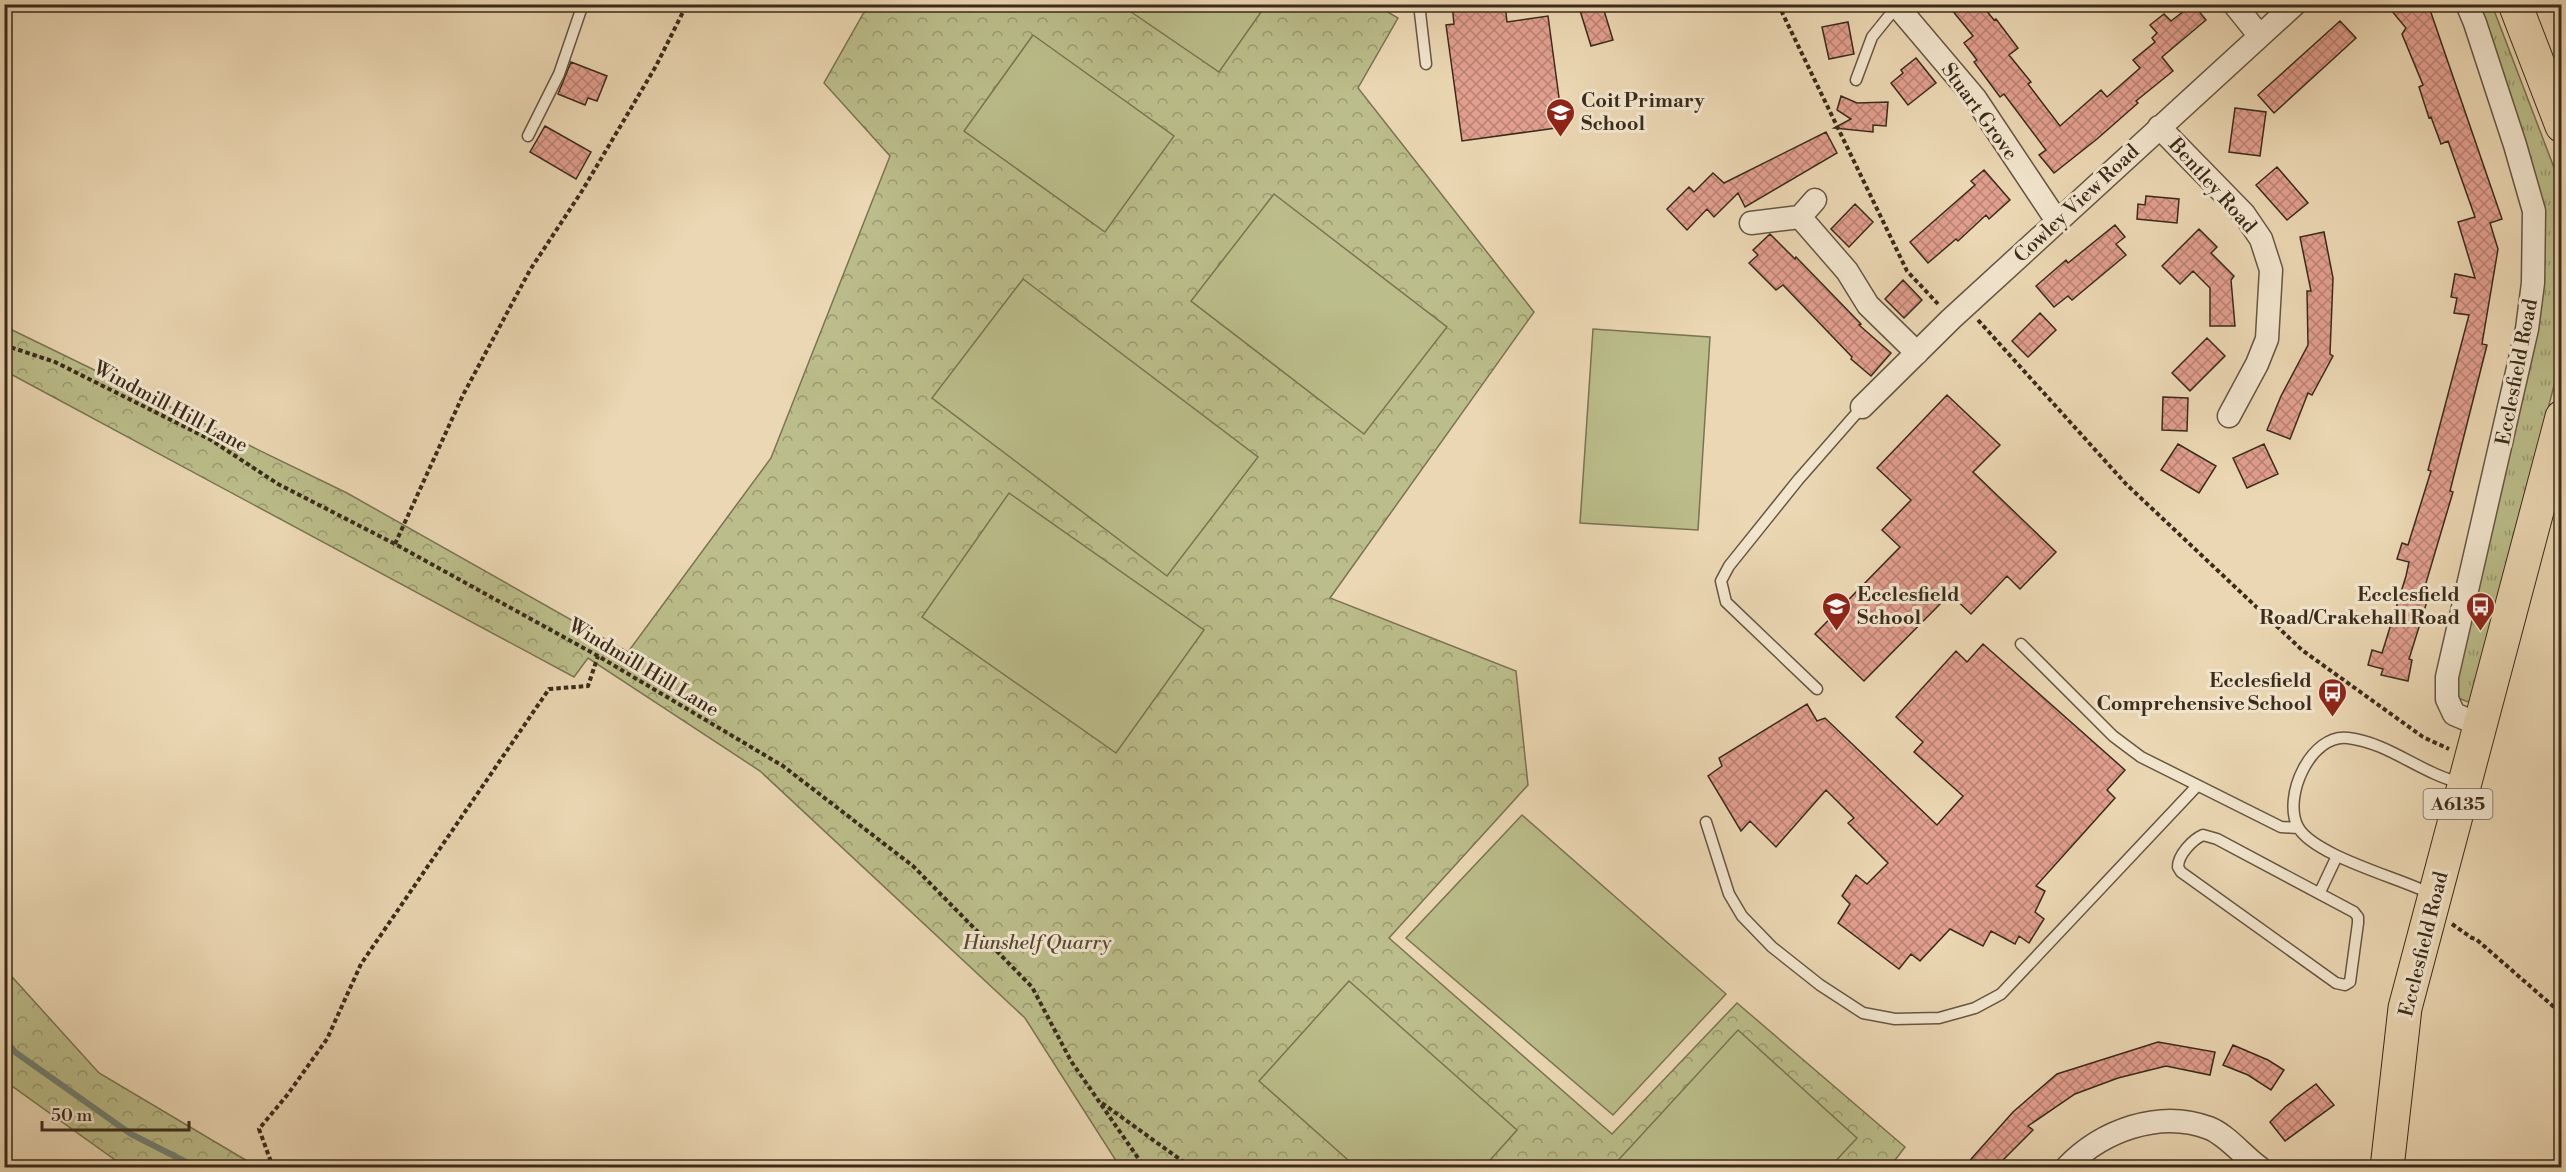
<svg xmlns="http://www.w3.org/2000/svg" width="2566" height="1172" viewBox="0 0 2566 1172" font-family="'Libre Bodoni',serif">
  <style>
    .grass { fill: url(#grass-tufts); stroke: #7a7452; stroke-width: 1.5 }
    .forest { fill: url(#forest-crowns); stroke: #7a7452; stroke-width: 1.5 }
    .pitch { fill: #bbbd8a; stroke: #7a7452; stroke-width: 1.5 }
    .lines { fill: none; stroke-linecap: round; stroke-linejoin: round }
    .stream { stroke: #728074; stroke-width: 6 }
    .building { fill: url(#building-cross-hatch); stroke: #3a2b1b; stroke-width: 1.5 }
    .lane-casing { stroke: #665641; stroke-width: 13 }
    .street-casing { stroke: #665641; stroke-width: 25 }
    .primary-casing { stroke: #3a2b1b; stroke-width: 35 }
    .path { stroke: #3a2b1b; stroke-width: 4; stroke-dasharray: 4.5 3; stroke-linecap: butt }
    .lane { stroke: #f2e5ce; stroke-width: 10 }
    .street { stroke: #f2e5ce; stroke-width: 22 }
    .primary { stroke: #ebd7b3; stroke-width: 33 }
    .labels { text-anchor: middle; stroke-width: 6; stroke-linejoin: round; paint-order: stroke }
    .shield { fill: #f2e5ce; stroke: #716351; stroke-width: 1.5 }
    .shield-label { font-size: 18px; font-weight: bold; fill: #3a2b1b }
    .poi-label { font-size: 20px; font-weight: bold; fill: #3a2b1b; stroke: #f2e5ce; text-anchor: start }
    .street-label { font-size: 20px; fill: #3a2b1b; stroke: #f2e5ce }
    .park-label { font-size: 20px; font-style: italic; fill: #544831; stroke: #f2e5ce }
  </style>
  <defs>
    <pattern id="grass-tufts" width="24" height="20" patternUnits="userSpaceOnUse" patternTransform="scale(1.5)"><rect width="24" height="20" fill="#bbbd8a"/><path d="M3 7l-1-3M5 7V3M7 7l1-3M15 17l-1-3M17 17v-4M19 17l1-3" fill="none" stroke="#999a70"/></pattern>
    <pattern id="forest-crowns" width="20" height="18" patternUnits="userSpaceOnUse" patternTransform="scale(1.5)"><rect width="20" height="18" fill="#bbbd8a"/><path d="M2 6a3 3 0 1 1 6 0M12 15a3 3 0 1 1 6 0" fill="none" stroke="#999a70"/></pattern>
    <pattern id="building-cross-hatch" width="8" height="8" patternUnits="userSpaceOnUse" patternTransform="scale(1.5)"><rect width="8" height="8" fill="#e29e8e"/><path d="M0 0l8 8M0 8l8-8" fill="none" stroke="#b88173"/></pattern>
  </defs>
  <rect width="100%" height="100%" fill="#ebd7b3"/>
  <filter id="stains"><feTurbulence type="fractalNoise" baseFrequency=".00333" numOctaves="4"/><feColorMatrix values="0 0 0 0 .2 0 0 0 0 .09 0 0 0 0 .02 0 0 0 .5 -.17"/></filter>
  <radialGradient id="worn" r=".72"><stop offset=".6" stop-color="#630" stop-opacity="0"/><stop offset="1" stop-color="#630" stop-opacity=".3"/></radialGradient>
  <!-- grass -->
  <path class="grass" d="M2472,5h20l69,181v173l-90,344 -13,-5 -4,-18 87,-404z"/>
  <!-- forest -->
  <path class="forest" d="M872,5h504l22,13 -40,70 176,224 -204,286 186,73 12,114 -139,153 223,196 125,-131 168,144 -16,21 -769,-1 -95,-149 -265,-247 -172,-113 -14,19 -569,-306 -1,-45 343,167 281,159 143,-194 119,-302 -66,-73 39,-69z
    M4,968l95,105 155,92 -2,2h-127l-120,-86z"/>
  <!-- pitch -->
  <path class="pitch" d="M1121,5l145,-1v1l-47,67z
    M1033,35l141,101 -69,96 -141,-101z
    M1274,194l173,133 -83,107 -173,-133z
    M1023,279l235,178 -91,119 -235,-178z
    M1593,329l117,8 -12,193 -118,-7z
    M1009,493l195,137 -88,123 -194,-136z
    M1522,815l204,179 -113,121 -207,-177z
    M1349,981l168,149 -33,37h-128l-97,-86z
    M1738,1030l119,108 -27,29h-218z"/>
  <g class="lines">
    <!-- stream -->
    <path class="stream" d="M4,1038l11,14 116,82 67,34"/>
  </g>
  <!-- building -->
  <path class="building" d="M1452,4h53l2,18 41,-6 15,111 -101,14 -16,-116 8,-1z
    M1578,4h24l11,36 -22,6z
    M1947,4h34l13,16 2,-1 22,29 -9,7 22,27 -3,2 32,42 41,-36 6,7 33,-29 -7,-8 22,-18 -3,-4 5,-5 -7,-8 14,-11 7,7 22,-17 13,16 -44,37 11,14 -37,30 2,2 -41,36 -43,34 -15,-18 7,-5 -42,-56 -4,3 -26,-35 3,-2 -13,-17 9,-7z
    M2386,4h42l74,215 -12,4 8,26 -16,95 5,1 -37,146 3,1 -30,101 6,2 -20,64 3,1 -4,21 -27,-6 2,-6 -15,-4 4,-15 10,3 24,-77 3,-14 -12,-3 5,-16 6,2 23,-74 -3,-1 41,-155 -15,-2 3,-15 -6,-1 4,-23 20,4 -17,-56 17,-5 -27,-76 -7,3 -10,-27 -2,1 -10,-31 4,-2 -21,-51 4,-6z
    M2340,21l16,17 -82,75 -16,-18z
    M1848,22l6,32 -25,5 -7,-32z
    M1916,58l20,25 -28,22 -17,-22 12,-10 -2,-3z
    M571,62l36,14 -10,25 -9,-3 -3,7 -27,-11z
    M1841,96l16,7 31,-1 -2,24 -13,-1v7l-39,-4 17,-9 -14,-9z
    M2235,108l31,4 -6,44 -31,-4z
    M545,126l46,26 -15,27 -46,-27z
    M1826,132l11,21 -92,54 -7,-14 -24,24 -7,-8 -20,21 -20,-21 22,-22 5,5 19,-19 11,10z
    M2277,167l31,36 -21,17 -31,-35z
    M1984,170l26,30 -21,19 -3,-4 -28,26 -2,-2 -28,24 -18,-21 65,-57 -4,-4z
    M2146,196l33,3 -2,24 -40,-4 1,-15 7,1z
    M1855,204l18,18 -24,25 -18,-18z
    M2115,225l10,12 -9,7 10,11 -54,45 -4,-4 -14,11 -18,-21 30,-26 2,3z
    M2199,229l18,18 -6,6 23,23 -3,4 4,46h-25v-38l-17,-17 -13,13 -18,-18z
    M2324,232l9,46 -3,76 3,2 -21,39 -4,-2 -18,46 -23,-9 14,-34 27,-51 -1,-54h4l-11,-54z
    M1770,234l25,25 1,-2 65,67 -2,1 32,28 -20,23 -20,-17 1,-2 -69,-72 -7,5 -27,-27 9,-8 -5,-5z
    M1903,280l19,20 -18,18 -19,-19z
    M2040,313l16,17 -28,27 -16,-16z
    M2207,338l18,18 -35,35 -18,-18z
    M1947,395l53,50 -27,27 83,80 -36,37 -13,-13 -36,38 -21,-20 -86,87 -49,-47 85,-87 -18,-17 29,-30 -34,-32z
    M2163,397l25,1 -1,33 -25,-1z
    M2178,444l38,22 -17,27 -38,-23z
    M2264,444l14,30 -31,14 -14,-30z
    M1983,644l142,126 -18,20 8,8 -79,88 9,5 -10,21 9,7 -15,24 -10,-7 -4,8 -24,-13 -8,15 -33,-17 -30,32 -9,-7 -12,15 -61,-46 12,-19 -8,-8 14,-21 11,9 21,-21 -40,-40 6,-5 -28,-28 -50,57 -26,-26 -9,10 -33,-55 14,-10 -3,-8 88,-54 10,17 8,-3 112,107 26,-29 -49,-44 9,-10 -27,-25 60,-66 11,11z
    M2158,1042l57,10 -5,23 -44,-9 -48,12 -43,16 -47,32 5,4 -37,37h-32l49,-55 44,-38z
    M2233,1045l35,15 16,10 -13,20 -23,-15 -25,-10z
    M2316,1084l18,21 -49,36 -15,-19 15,-15z"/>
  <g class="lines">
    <defs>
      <path id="lane" d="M1419,4l7,60
        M1856,80l16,-43 25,-31
        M528,136l31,-62 24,-70
        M2021,644l92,92 28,21 140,70 17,1
        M1817,689l-91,-87 -5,-21 8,-15 69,-86 64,-73
        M1706,822l23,72 13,22 30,31 48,38 43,28 32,6 44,-1 36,-10 26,-14 196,-208
        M2203,835l14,4 137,73 4,5v6l-8,59 -5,3 -9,-2 -155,-111 -3,-5c0,-12 14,-27 25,-32z
        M2320,892l17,-36
        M2431,894c-31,-16 -117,-38 -133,-67 -16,-30 13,-94 50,-89 42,5 73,36 114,45"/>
      <path id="street" d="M2234,4l25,31
        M2467,4l8,19 40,122 19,66 -1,72 -6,46 -80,348v22l7,15 26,11
        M1897,6l78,92 82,123
        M2159,127l85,87 17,25 10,31 -4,69 -10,25 -28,52
        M1815,200l-15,17 47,54 21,34 49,48
        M1751,223l49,-6
        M1862,407l89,-88 344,-315
        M2066,1168c35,-37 93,-59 143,-40 18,7 34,28 51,40"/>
      <path id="primary" d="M2515,4l47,122
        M2387,1168l18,-160 157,-591"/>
    </defs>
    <!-- lane casing -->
    <use href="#lane" class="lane-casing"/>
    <!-- street casing -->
    <use href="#street" class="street-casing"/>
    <!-- primary casing -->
    <use href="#primary" class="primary-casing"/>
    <!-- path -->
    <path class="path" d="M1778,4l129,267 31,33
      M1978,320l148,164 176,166 121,87 26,12
      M4,345l51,17 156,78 67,44 117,60 203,112 185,110 130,100 119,121 39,74 74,107
      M395,544l68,-149 67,-125 52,-79 74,-125 31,-62
      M2452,924l20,14 4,1 86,75
      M1102,1103l90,65
      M268,1168l3,-6 -12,-33 29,-35 39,-55 34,-75 188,-275 39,-3 10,-30"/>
    <!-- lane -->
    <use href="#lane" class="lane"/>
    <!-- street -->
    <use href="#street" class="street"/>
    <!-- primary -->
    <use href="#primary" class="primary"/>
  </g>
  <!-- icons -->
  <defs>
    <symbol id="school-pin" viewBox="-11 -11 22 30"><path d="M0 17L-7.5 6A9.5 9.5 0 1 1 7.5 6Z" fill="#8f2418" stroke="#f2e5ce"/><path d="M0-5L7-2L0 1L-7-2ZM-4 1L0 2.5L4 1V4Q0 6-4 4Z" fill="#fff"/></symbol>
    <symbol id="bus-pin" viewBox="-11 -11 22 30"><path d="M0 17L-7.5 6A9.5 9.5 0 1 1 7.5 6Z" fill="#8f2418" stroke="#f2e5ce"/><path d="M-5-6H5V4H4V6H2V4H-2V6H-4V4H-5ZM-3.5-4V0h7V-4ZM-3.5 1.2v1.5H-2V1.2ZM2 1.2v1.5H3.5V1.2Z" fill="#fff"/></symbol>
  </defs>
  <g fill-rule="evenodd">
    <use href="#school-pin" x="1544" y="96" width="33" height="45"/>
    <use href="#school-pin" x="1820" y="590" width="33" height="45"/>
    <use href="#bus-pin" x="2464" y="590" width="33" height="45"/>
    <use href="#bus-pin" x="2316" y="676" width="33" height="45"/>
  </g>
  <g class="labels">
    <!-- shield labels -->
    <rect class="shield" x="2423.5" y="789" width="69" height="30" rx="4.5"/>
    <g class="shield-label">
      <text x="2458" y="810">A6135</text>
    </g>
    <!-- poi labels -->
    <g class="poi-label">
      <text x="1581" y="107">Coit Primary<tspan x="1581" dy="23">School</tspan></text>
      <text x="1857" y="601">Ecclesfield<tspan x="1857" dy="23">School</tspan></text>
      <text x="2460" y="601" text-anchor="end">Ecclesfield<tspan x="2460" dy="23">Road/Crakehall Road</tspan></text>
      <text x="2312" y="687" text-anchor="end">Ecclesfield<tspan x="2312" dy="23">Comprehensive School</tspan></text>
    </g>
    <!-- street labels -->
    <g class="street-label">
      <text transform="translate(1980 111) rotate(54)" y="7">Stuart Grove</text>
      <text transform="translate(2213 185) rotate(48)" y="7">Bentley Road</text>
      <text transform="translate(2076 203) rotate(-43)" y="7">Cowley View Road</text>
      <text transform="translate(2516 372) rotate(-79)" y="7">Ecclesfield Road</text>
      <text transform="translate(171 406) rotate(28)" y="7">Windmill Hill Lane</text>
      <text transform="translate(644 667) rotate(31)" y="7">Windmill Hill Lane</text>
      <text transform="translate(2423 944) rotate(-76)" y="7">Ecclesfield Road</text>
    </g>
    <!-- park labels -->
    <g class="park-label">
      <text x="1037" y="949">Hunshelf Quarry</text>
    </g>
  </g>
  <!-- margin -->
  <rect width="2566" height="1172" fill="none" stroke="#ebd7b3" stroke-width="24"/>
  <rect x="6" y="6" width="2554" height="1160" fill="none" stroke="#3a2b1b" stroke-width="3"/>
  <rect x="12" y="12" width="2542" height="1148" fill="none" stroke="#3a2b1b" stroke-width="1.5"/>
  <!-- scale -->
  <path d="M42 1121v9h147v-9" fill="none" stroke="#3a2b1b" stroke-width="3"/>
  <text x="51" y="1121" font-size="18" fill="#3a2b1b" stroke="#f2e5ce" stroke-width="4.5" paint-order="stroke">50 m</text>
  <rect width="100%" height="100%" filter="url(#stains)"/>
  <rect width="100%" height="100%" fill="url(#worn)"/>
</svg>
